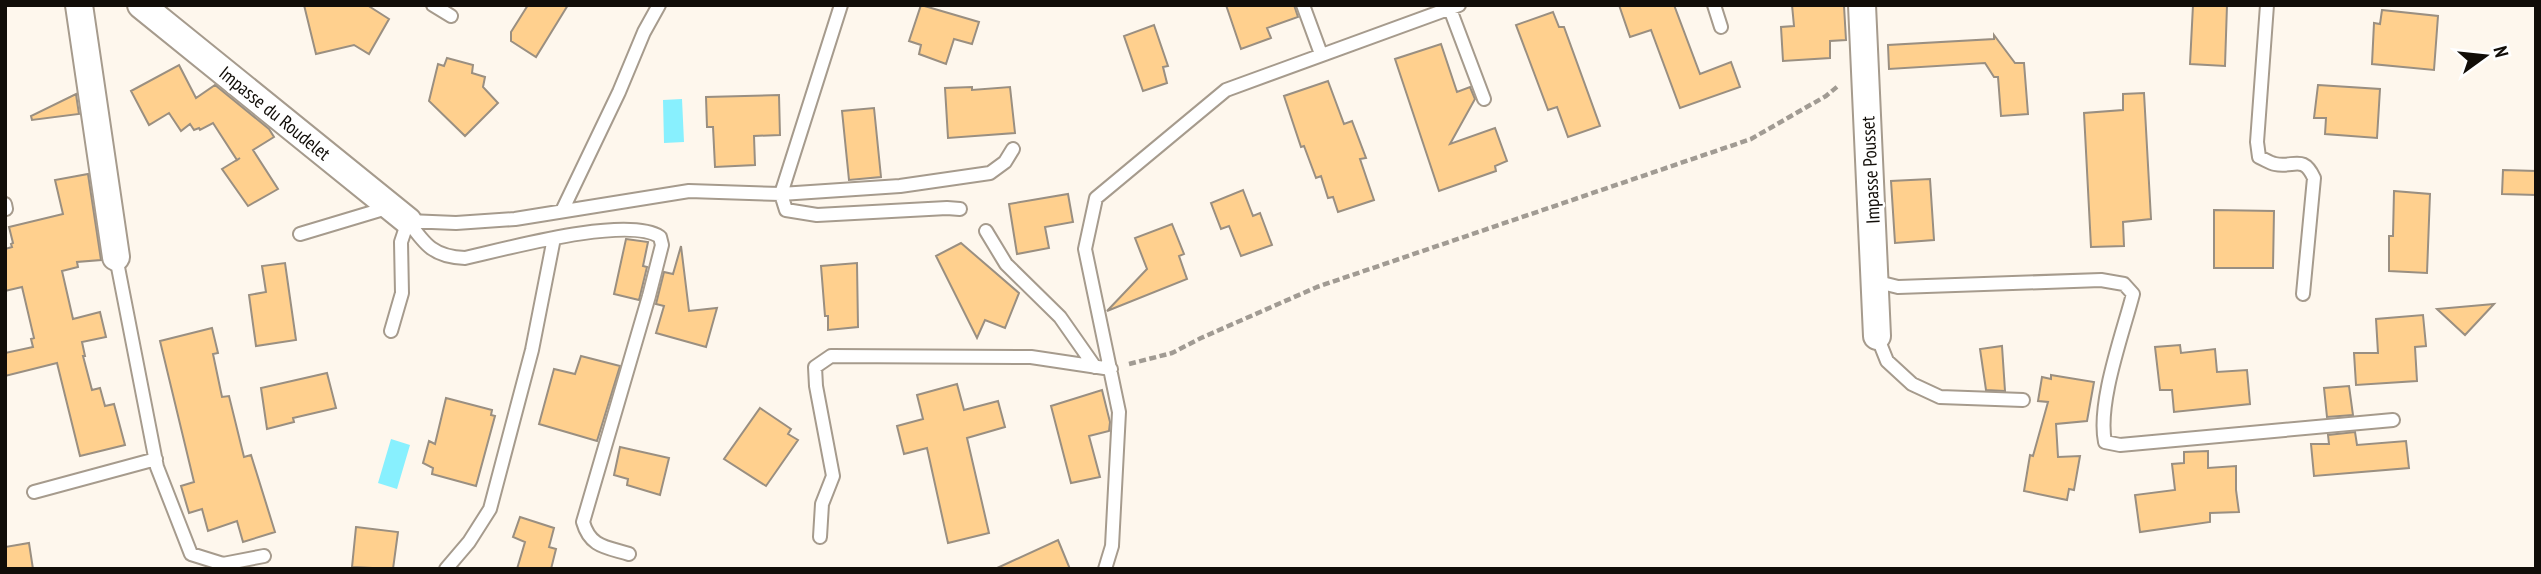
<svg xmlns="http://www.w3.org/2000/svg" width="2541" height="574" viewBox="0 0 2541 574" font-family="'PT Sans Narrow',sans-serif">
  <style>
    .water { fill: #88f0fe }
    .building { fill: #ffd08e; stroke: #9a8f81; stroke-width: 2 }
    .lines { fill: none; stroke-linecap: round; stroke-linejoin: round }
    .service-casing { stroke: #a69b8d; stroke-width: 16 }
    .minor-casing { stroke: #a69b8d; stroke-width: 30 }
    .path { stroke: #a19b93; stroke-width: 4.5; stroke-dasharray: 7 3.5; stroke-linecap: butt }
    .service { stroke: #fff; stroke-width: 12 }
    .minor { stroke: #fff; stroke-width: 26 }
    .labels { text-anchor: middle; stroke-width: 5; stroke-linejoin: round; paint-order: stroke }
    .street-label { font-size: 19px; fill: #110d08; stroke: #fff }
  </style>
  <rect width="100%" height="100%" fill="#fef7ed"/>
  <!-- water -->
  <path class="water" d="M682,99l2,43 -20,1 -1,-43z
    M391,439l19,6 -13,44 -19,-6z"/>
  <!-- building -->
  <path class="building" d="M304,5h63l22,14 -20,35 -15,-9 -38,9z
    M528,5h40l-32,52 -25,-16v-9z
    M921,5l58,17 -7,22 -18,-5 -8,25 -27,-10 2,-9 -12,-4z
    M1226,5h68l4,12 -31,11 4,10 -30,11z
    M1619,5h55l26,69 31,-12 9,25 -60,21 -29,-78 -21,7z
    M1792,5l52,1 2,34 -16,1v17l-47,3 -2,-34 13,-1z
    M2193,5h34l-2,61 -35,-2z
    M2382,10l56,6 -4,54 -62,-6 2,-41 6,1z
    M1553,12l6,15h5l36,99 -32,11 -11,-30 -9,3 -32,-85z
    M1154,25l14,41 -5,1 4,16 -24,8 -19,-55z
    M1994,35l21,28h9l4,51 -27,2 -3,-39h-4l-9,-14 -96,6 -1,-24 106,-6z
    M1441,44l16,48 13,-5 5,12 -25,45 45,-16 12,33 -12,5 1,5 -57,20 -44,-132z
    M447,58l26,7 -1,8 13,4 -2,10 15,16 -33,33 -36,-35 9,-37 6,2z
    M179,65l17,33 19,-13 54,44 5,8 -21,13 25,39 -30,17 -26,-37 18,-11 -3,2 -24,-37 -13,7 -1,-2 -5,2 -4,-6 -9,7 -12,-18 -20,12 -18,-34z
    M1328,81l16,43 8,-3 14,37 -6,1 14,41 -36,12 -5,-15 -5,1 -7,-22 -5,2 -12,-32 -3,1 -17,-51z
    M2318,85l62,4 -3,49 -52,-4 1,-16h-12z
    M972,87v3l38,-3 5,46 -67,5 -3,-50z
    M2144,93l7,126 -28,3 1,24 -33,1 -7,-134 39,-3v-16z
    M76,94l3,20 -47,6 -1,-4z
    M779,95l1,40 -26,1 1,29 -40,2 -2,-40h-6l-1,-30z
    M874,108l7,69 -32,3 -7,-69z
    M2503,170l33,1v24l-34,-1z
    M88,174l13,86 -24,2 1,5 -16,4 11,48 27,-7 6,25 -24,5 3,14h-2l9,34 8,-2 5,18 9,-2 11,41 -45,11 -23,-93 -52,13v-23l28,-6 -2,-8 3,-1 -12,-51 -17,4v-42l7,-2 -1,-3 2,-1 -4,-16 54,-13 -8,-34z
    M1930,179l4,61 -39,3 -4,-62z
    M1243,190l10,26 7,-3 12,32 -31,11 -12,-30 -8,3 -10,-26z
    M2394,191l36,3 -3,79 -38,-2v-35h4z
    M1068,194l5,28 -28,5 4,21 -32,6 -8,-50z
    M2214,210l60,1 -1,57h-59z
    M1172,224l12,30 -5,2 8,23 -80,32 40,-42 -12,-31z
    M626,239l22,3 -5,24 4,1 -8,33 -25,-6z
    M961,243l58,50 -14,35 -20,-8 -8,18 -41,-82z
    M681,246l8,65 28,-3 -11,39 -50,-14 8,-27 -8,-2 8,-32 9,2z
    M285,263l11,77 -40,6 -7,-51 17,-3 -4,-26z
    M857,263l1,64 -30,3v-14h-3l-4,-50z
    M2494,304l-29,31 -28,-26z
    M2423,315l3,31 -11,1 2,34 -61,4 -2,-32h24l-2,-34z
    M212,328l6,25 -5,1 9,43 7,-1 15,61 7,-2 24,77 -32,10 -6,-21 -29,10 -6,-22 -13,4 -8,-27 13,-4 -34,-141z
    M2180,345l1,8 34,-4 2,23 30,-2 3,34 -76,8 -2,-22h-12l-5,-43z
    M2002,346l3,45 -19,-1 -6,-41z
    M581,356l39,10 -23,75 -58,-17 15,-55 21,5z
    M327,373l9,35 -43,10 1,4 -27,7 -6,-41z
    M2051,375l43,7 -7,39 -31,3 2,33 22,-1 -6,34 -5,-1 -2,11 -43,-9 6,-36 3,1 15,-54 -10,-1 4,-24 9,2z
    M957,384l7,26 34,-9 7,26 -38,11 22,95 -41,10 -21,-95 -23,6 -7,-28 26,-7 -6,-24z
    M2349,386l4,29 -26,2 -3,-29z
    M1102,390l8,32 -1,9 -20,5 11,41 -29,6 -20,-77z
    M446,398l46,12 -1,5 4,1 -19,70 -44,-12 1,-6 -10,-5 6,-22 6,3z
    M760,408l31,21 -3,5 10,6 -32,46 -42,-27z
    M2355,432l2,13 49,-4 3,27 -95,8 -3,-32h18l-1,-9z
    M620,447l49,11 -9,37 -33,-10 1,-6 -14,-4z
    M2208,451v17l28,-2v24l3,22 -29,1v9l-70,10 -5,-37 40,-5 -3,-26 12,-1v-11z
    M520,517l34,11 -5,19 7,2 -5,20h-34l8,-27 -12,-5z
    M356,527l42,5 -5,37 -41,-2z
    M1058,540l12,29h-75z
    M29,543l4,26h-28v-22z"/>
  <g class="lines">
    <defs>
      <path id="service" d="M433,5l18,11
        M1303,5l18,49
        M1714,5l7,22
        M2267,5l-10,137 2,15c5,2 11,6 16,7 19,4 28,-10 39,14l-11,116
        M1450,9l34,90
        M5,204l1,5
        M960,209l-13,-1 -130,7 -31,-5 -5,-16 119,-8 90,-13 15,-11 8,-13
        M562,211l57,-119 25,-60 15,-27
        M408,221c17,24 26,36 57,37 40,-9 163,-43 195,-21l2,8 -13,51 -66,226c7,25 23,25 46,32
        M408,221l48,2 59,-4 174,-28 92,3 60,-189
        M986,231l20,33 54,53 35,50
        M300,234l90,-27
        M116,257l41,210 34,87 32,10 41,-8
        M1874,281l24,6 203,-7 23,4 9,10c-10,39 -36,109 -28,148l15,3 273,-25
        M391,331l11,-38 -1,-51 7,-21
        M1877,336l10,25 25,23 28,13 83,3
        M34,492l122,-33
        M820,537l2,-33 11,-28 -17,-90 -1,-19 16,-11 200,1 80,12
        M446,569l23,-27 21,-33 42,-159 22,-112
        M1105,569l7,-23 7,-134 -34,-163 11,-51 130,-108 233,-85"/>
      <path id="minor" d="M79,5l37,252
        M141,5l267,216
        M1862,5l15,331"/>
    </defs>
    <!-- service casing -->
    <use href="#service" class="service-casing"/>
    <!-- minor casing -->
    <use href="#minor" class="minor-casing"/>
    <!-- path -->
    <path class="path" d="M1129,364l43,-11 29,-15 116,-51 434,-148 75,-43 12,-10"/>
    <!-- service -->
    <use href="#service" class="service"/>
    <!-- minor -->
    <use href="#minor" class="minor"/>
  </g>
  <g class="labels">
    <!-- street labels -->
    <g class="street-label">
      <text transform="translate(275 113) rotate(39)" y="7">Impasse du Roudelet</text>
      <text transform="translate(1870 170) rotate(-93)" y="7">Impasse Pousset</text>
    </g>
  </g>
  <!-- border -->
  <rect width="2541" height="574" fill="none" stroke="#110d08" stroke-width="14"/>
  <!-- north arrow -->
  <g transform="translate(2485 56) rotate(75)" stroke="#ffffff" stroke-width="5" paint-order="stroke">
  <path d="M0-5L12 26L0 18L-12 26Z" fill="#110d08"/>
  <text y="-10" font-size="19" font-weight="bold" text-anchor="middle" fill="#110d08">N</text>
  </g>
</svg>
